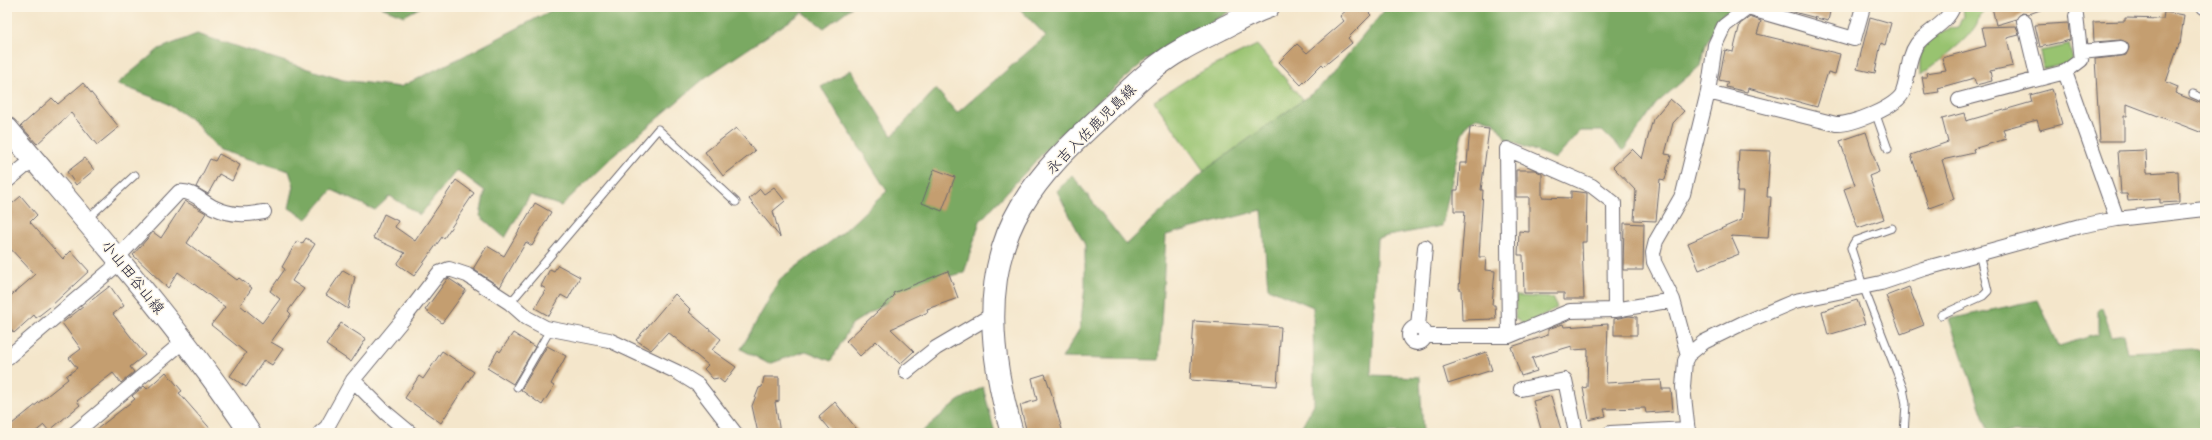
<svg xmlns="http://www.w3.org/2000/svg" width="2212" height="440" viewBox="0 0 2212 440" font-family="Mynerve,'Klee One',sans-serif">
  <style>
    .green { fill: #98c370; stroke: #5d7256 }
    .forest { fill: #7aa962; stroke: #4e664e }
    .building { fill: #c49e6f }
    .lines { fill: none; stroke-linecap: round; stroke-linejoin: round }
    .lane-casing { stroke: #6c676d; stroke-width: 9 }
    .street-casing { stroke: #6c676d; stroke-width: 16 }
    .secondary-casing { stroke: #6c676d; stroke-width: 23 }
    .primary-casing { stroke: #6c676d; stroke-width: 24 }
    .lane { stroke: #fff; stroke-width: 7 }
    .street { stroke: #fff; stroke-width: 14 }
    .secondary { stroke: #fff; stroke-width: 21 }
    .primary { stroke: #fff; stroke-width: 22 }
    .labels { text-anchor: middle; stroke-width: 3; stroke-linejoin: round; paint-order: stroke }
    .street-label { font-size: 15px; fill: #22223b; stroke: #fcf5e5 }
  </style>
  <rect width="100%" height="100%" fill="#fcf5e5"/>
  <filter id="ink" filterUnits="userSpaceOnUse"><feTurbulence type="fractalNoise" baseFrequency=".025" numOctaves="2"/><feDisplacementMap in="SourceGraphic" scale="8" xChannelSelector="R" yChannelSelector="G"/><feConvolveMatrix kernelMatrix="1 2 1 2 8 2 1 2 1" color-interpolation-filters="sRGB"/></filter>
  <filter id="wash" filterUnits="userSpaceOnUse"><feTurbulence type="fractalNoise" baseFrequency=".012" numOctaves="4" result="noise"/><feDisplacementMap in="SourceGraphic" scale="16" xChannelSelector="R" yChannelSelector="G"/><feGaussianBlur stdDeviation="0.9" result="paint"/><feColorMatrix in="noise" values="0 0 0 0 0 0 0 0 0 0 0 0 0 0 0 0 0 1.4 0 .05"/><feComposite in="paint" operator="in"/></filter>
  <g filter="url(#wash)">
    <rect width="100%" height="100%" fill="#f4e6cb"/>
    <!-- green -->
    <path class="green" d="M1962,7h26l-9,9c0,18 -45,48 -59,60 0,-8 -1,-19 2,-26 5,-12 23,-22 36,-23l5,-11z
      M1257,45l46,55 -99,71 -50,-70 37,-24z
      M2069,45l4,15 -7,4 -23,5 -3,-18z
      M1516,296l36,2 5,10 -32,16 -10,-5z"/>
    <!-- forest -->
    <path class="forest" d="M381,7h40l-17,9z
      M558,7h294l-28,21 -21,-16 -97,65 -94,80 -51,49 -31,-11 -25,43 -25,-22 5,-25 -28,-21 -37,45 -30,-19 -15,14 -43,-20 -25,29 -18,-11 5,-22 -5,-15 -70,-21 -24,-28 -32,-21 -46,-17 42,-35 38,-15 146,46 57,7 66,-32z
      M1018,7h220l-91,52 -88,77 -79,85 -16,52 -46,10 -66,41 -21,37 -25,-10 -37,13 -28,-15 40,-71 60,-44 46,-43 -66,-104 30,-17 41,66 44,-47 21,24 89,-77z
      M1387,7h347l-11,7 -17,30 -6,22 -44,38 -33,47 -21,-20h-22l-24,28 -49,-19 -13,-18 -15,-5 -11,6 -6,11 -20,92 -65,12 -6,137 49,2 3,56h-125l16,-29 -1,-97 -45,-19 -6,-78 -96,25 -7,125 -97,-2 18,-30 5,-41v-42l-28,-54 15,-16 54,70 78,-74 117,-84z
      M2038,300l21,46 39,-12v-23l4,-4 10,29 11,-2 4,18 66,-3 12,2v82h-216l-40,-114z
      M983,387l12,46h-75l38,-32z"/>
    <g id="blocks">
      <!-- building -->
      <path class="building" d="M1350,7h13l8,8 -23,23 4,5 -28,23 -2,-2 -21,21 -22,-23 18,-18 10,9 37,-32 -4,-5z
        M1790,7h41l-3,14 -38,-10z
        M1992,7h51v2l-14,5 -7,-1 -6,6 -20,6z
        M2164,12l20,3 -4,29h-1l-13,38 12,5 -3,6 30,12v29l-78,-30v12h-3v25h-24l-5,-82 27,-3 4,-1 3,-7 -1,-5 -7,-3 -27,2 -1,-20 32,-1v-3l38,1z
        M1750,17l11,4 -4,13 83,20 -5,20 -7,-2 -11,35 -69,-19 -1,4 -21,-5 2,-5 -9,-2 6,-30 8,2 7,-28z
        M1870,17l21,6 -6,22 -4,-2 -6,30 -18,-4z
        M2068,23l2,17 -30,7 -5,-22z
        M2016,26l3,9 -12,3 6,28 -23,5 2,10 -16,4 -2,-7 -36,10 1,4 -14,2 -3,-17h5l-1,-4 20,-3 -4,-12 44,-12 -4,-19z
        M83,83l36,44 -22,18 -26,-32 -34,31 -16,-18 31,-28 6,6z
        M2052,89l10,35 -22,6 -3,-10 -34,9 3,10 -33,10 1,4 -32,7 12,39 -25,9 -18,-53 37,-13 -6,-23 22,-6 2,8 66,-19 -2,-7z
        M1670,99l14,12 -11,12 -8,31 6,1 -6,25 -5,-1 -4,42 -22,-1 2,-29 -23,-24 19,-18 10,10 11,-40z
        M1470,127l19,2 -8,61h2l-1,17 -3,50h7l-1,13 10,1 -3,34h3l1,14 -34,1 -1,-31h-2l6,-78h-11v-21h4l2,-27h7z
        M736,128l19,23 -32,25 -18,-24z
        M1866,132l13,40 -10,4 15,43 -26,9 -14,-39 11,-4 -15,-44z
        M1739,150l31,1 -3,46h4l-3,41 -37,-2 8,18 -40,16 -11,-27 53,-23 2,-28h-6z
        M2146,150l1,23 31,-2 1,31 -19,1v-4l-32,2 -1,-7h-6l-3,-43z
        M219,154l21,11 -8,16 -13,-7 -11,20 -12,-7 14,-28 5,2z
        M85,158l9,12 -18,15 -9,-13z
        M934,169l21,8 -13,34 -20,-8z
        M1516,170h19l7,4v23l29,1v-7l16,2 -1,49h-4l2,57h-20v-6h-40l-1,-38h-5l1,-24 10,1v-35h-13z
        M456,180l18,13 -30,45 -2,-1 -28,39 -17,-12 8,-11 -32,-15 11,-24 14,7 -3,6 20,14z
        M774,187l11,14 -12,10 7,26 -31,-38 11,-10 4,5z
        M21,196l16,19 -7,7 33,37 8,-8 18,20 -39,36 -14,11 -2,-3 -20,18 -7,-8v-26l28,-24 -28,-30v-37z
        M185,201l21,12 -19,30 50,37 2,-2 13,10 -12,17 22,18 18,-24 -10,-8 15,-22 -3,-2 15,-26 5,3 4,-6 9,6 -23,37 12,8 -16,22 3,3 -20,28 12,7 -11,16 -8,-5 -18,27 -16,-11 16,-23 -35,-28 14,-18 -47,-35 -10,16 -35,-33 20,-23 8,6z
        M535,203l16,9 -19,34 -6,-4 -26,45 -27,-18 14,-23 17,10z
        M1624,223l20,1 -1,46h-20z
        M558,265l22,12 -12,22 -7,-4 -12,21 -14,-8 11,-19 -5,-3 9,-17 4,2z
        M343,270l12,7 -7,32 -22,-14z
        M948,271l10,27 -31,11 1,3 -37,17 23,22 -14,13 -24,-23 -16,15 -14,-15 48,-45 -1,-3z
        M448,278l18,12 -24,33 -17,-13z
        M110,286l14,20 -11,8 32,41 -15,12 4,5 -13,11 -8,-10 -36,28 3,4 -31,26 -5,-6 -10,8h-27v-5l61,-49 -2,-3 11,-8 -8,-10 12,-9 -19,-26z
        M1909,287l15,38 -23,9 -15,-38z
        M675,294l16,16 -2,2 32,27 -9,11 24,17 -12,16 -6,-5 -5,1 -9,-10 4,-4 -40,-33 -17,18 -15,-10z
        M1857,300l8,24 -37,11 -6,-24z
        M1629,316l8,1v18h-23v-16z
        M1194,321l87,6 -4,59 -87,-6z
        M341,323l25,16 -15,23 -25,-17z
        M1563,324l1,3 44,-3 -2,59 55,-3 1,9h9l2,22 -27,2 -1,-5 -41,1 2,7 -17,4 -6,-32 4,-1 1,-38 -16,1v-4l-40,12 5,13 -16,5 -10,-29 37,-12v-6z
        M513,333l22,14 -22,37 -26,-16 11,-18 2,2z
        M547,346l19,10 -15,28 3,2 -12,19 -21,-15z
        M442,351l32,21 -33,51 -36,-25 14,-22 4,3z
        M1486,352l6,18 -44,14 -5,-17z
        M166,372l16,19 -3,2 35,40h-122l43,-34 -3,-3 12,-10 3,3z
        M1045,374l7,21 11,38h-36l-7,-28 17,-5 -5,-22z
        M764,377h15v24l-4,1 5,31h-22l-6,-27 7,-18 3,-1z
        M1551,396l11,37h-20l-9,-32z
        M835,402l25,31h-27l-14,-17z"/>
    </g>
  </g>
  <g filter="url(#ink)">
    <use href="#blocks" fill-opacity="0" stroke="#6c676d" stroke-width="1"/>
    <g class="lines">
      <defs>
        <path id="lane" d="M2193,94l12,5
          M1875,112l13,37
          M86,220l49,-45
          M1892,228l-37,13 -4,7 12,38 40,102 3,16 -2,29
          M510,303l148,-174 78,73
          M1941,315l42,-19 5,-5 -9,-38
          M517,387l33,-57
          M232,433l11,-7"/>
        <path id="street" d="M2204,7h1
          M1748,8l106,31 9,-32
          M2024,21l14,58
          M2081,52l40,-4
          M2065,72l16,-12 -5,-44
          M1708,92l128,32c15,1 62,-17 67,-32 6,-16 4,-34 14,-48 11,-14 29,-19 36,-37
          M1959,100l106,-28 52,147
          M7,181l17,-14 12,-5
          M1615,310l-1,-107 -22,-17 -85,-37 2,187 61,-25 45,-1 58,-10
          M1418,327l7,-80
          M1409 335a8 8 0 1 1 16 0a8 8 0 1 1-16 0Z
          M1425,336h84
          M1688,355l-15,-55 -19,-38 -1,-9 3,-12 27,-47 25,-102 7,-47 9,-19 25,-19
          M7,358l105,-89 6,-12 61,-65c14,-2 24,11 36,16 17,8 32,7 49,4
          M906,372l30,-24 56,-33
          M353,380l33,33 24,20
          M1521,389l44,-9 11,53
          M75,433l110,-93
          M320,433l7,-6 26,-47 52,-63 34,-44 10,-4 18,6 43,28 17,15 19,10 63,12 68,32 21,13 37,48
          M1610,433l78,-4
          M1688,433l-5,-46 2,-26 3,-6 16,-13 39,-19 52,-22 86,-18 42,-14 157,-43 37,-7 88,-10"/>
        <path id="secondary" d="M7,128c84,100 171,196 243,305"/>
        <path id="primary" d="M1012,433c-21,-73 -32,-157 9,-226 22,-38 56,-68 88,-98 23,-21 45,-44 72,-59 13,-8 27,-14 40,-21 16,-8 30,-16 47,-22"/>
      </defs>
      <!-- lane casing -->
      <use href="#lane" class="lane-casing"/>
      <!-- street casing -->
      <use href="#street" class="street-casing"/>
      <!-- secondary casing -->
      <use href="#secondary" class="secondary-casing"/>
      <!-- primary casing -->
      <use href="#primary" class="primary-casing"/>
      <!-- lane -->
      <use href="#lane" class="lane"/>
      <!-- street -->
      <use href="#street" class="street"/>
      <!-- secondary -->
      <use href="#secondary" class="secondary"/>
      <!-- primary -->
      <use href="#primary" class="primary"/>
    </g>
  </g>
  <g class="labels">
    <!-- street labels -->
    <g class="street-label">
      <text transform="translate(1091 129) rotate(-45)" y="5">永吉入佐鹿児島線</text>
      <text transform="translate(133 277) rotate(51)" y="5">小山田谷山線</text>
    </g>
  </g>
  <!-- margin -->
  <rect width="2212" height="440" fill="none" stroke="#fcf5e5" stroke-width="24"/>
</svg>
